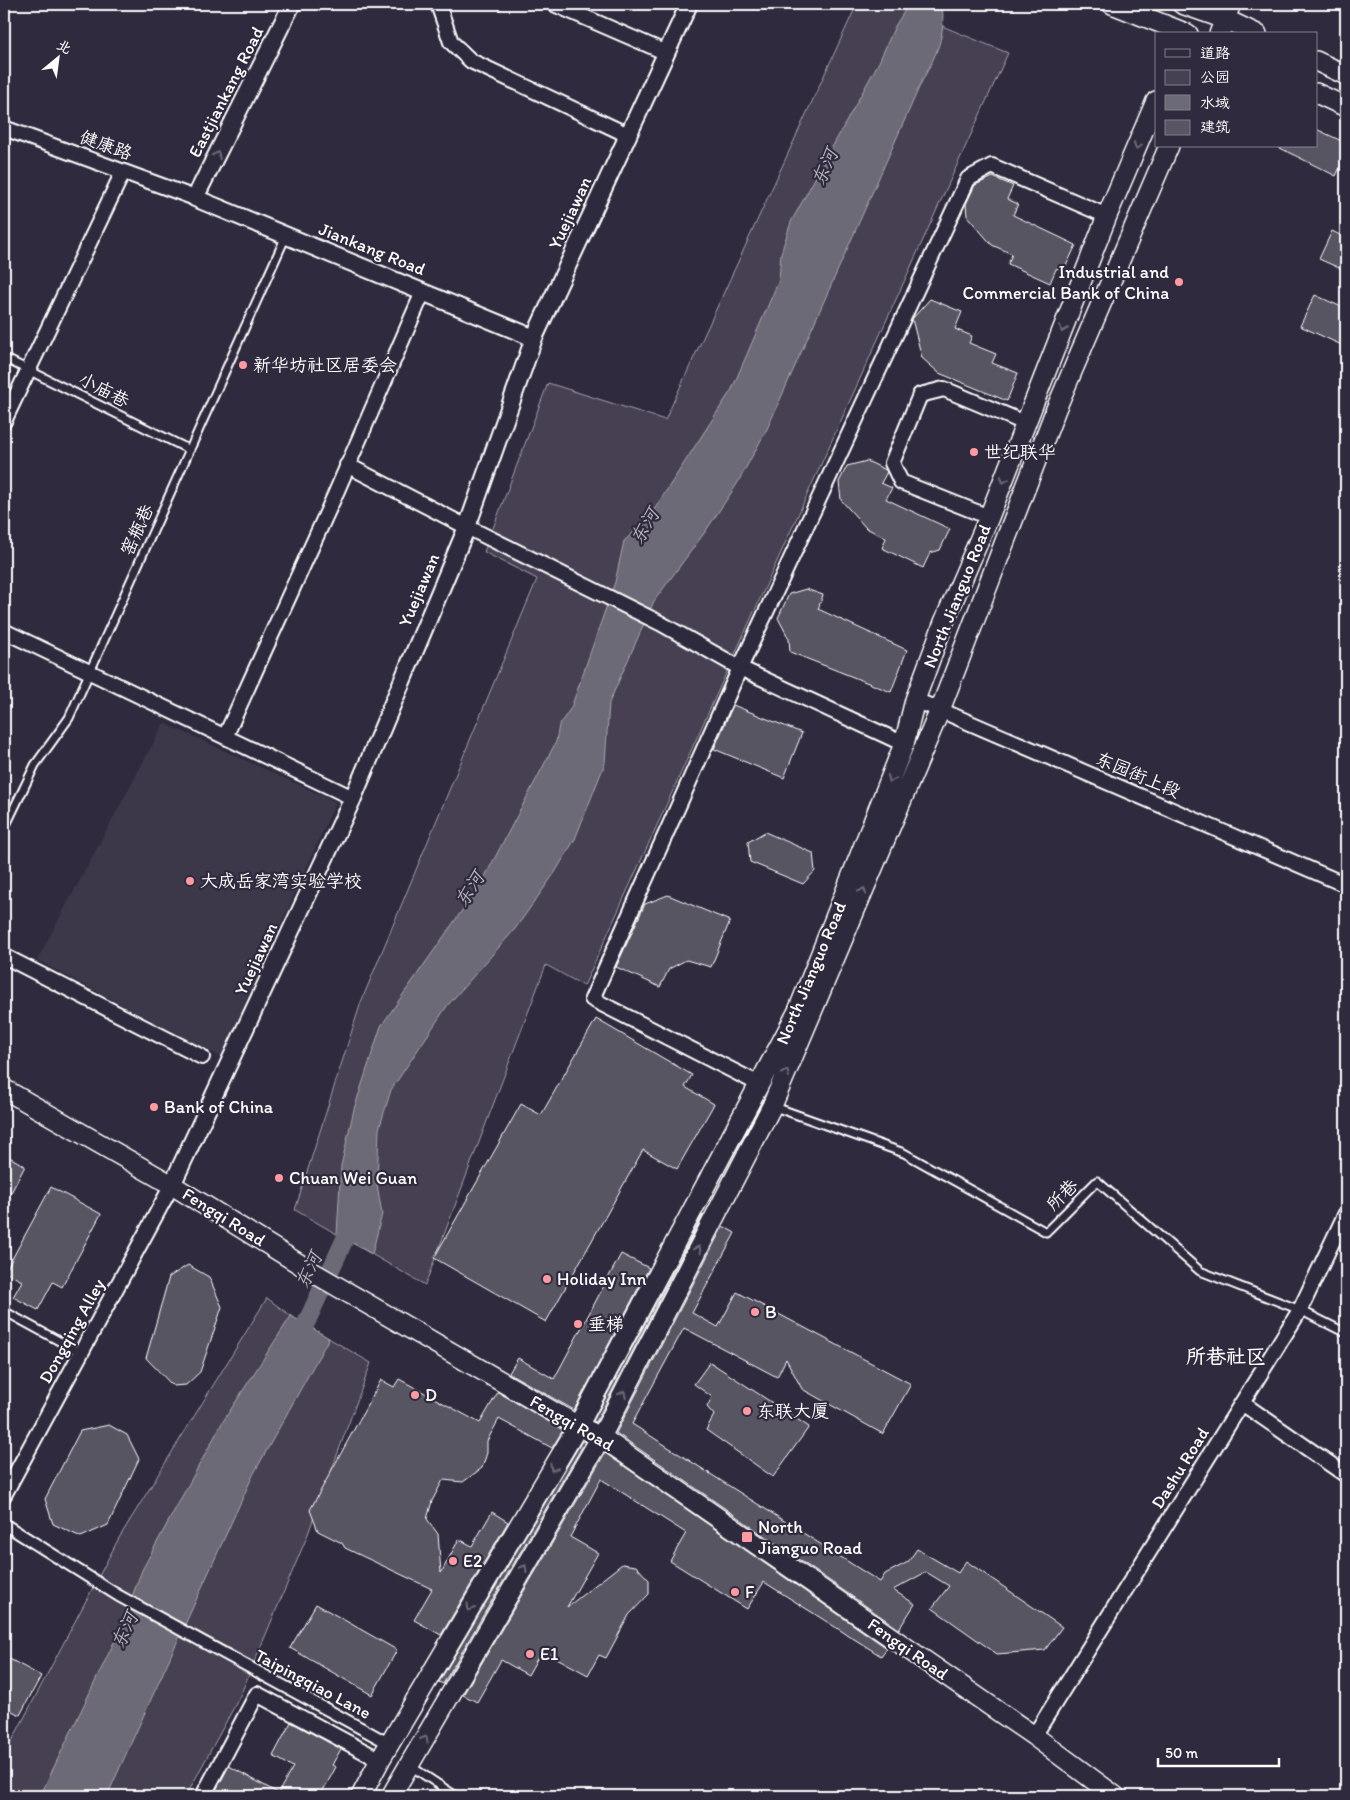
<svg xmlns="http://www.w3.org/2000/svg" width="1350" height="1800" viewBox="0 0 1350 1800" font-family="Itim,'LXGW WenKai TC',sans-serif">
  <style>
    .built { fill: #3c3749 }
    .green { fill: #464152; stroke: #a2a0a8 }
    .water { fill: #6d6a77; stroke: #a7a6ad }
    .lines { fill: none; stroke-linecap: round; stroke-linejoin: round }
    .canal { stroke: #6d6a77; stroke-width: 18 }
    .building { fill: #595564; stroke: #fff }
    .service-casing { stroke: #fff; stroke-width: 11 }
    .pedestrian-casing { stroke: #fff; stroke-width: 14 }
    .minor-casing { stroke: #fff; stroke-width: 18 }
    .tertiary-casing { stroke: #fff; stroke-width: 20 }
    .secondary-casing { stroke: #fff; stroke-width: 22 }
    .service { stroke: #2f2a3d; stroke-width: 7 }
    .pedestrian { stroke: #2f2a3d; stroke-width: 10 }
    .minor { stroke: #2f2a3d; stroke-width: 14 }
    .tertiary { stroke: #2f2a3d; stroke-width: 16 }
    .secondary { stroke: #2f2a3d; stroke-width: 19 }
    .oneway { stroke: #6d6a77 }
    .poi-dot { fill: #ff9aa2; stroke: #2f2a3d; stroke-width: 2 }
    .labels { text-anchor: middle; stroke-width: 4.5; stroke-linejoin: round; paint-order: stroke }
    .street-label { font-size: 18px; fill: #fff; stroke: #2f2a3d }
    .poi-label { font-size: 18px; fill: #fff; stroke: #2f2a3d; text-anchor: start }
    .water-label { font-size: 19px; font-style: italic; fill: #b6b4bb; stroke: #2f2a3d }
    .quarter-label { font-size: 20px; font-weight: bold; fill: #fff; stroke: #2f2a3d }
  </style>
  <rect width="100%" height="100%" fill="#2f2a3d"/>
  <filter id="ink" filterUnits="userSpaceOnUse"><feTurbulence type="fractalNoise" baseFrequency=".02" numOctaves="2"/><feDisplacementMap in="SourceGraphic" scale="10" xChannelSelector="R" yChannelSelector="G"/><feConvolveMatrix kernelMatrix="1 2 1 2 8 2 1 2 1" color-interpolation-filters="sRGB"/></filter>
  <g filter="url(#ink)">
    <!-- built -->
    <path class="built" d="M164,723l172,79 -115,255 -184,-97z"/>
    <!-- green -->
    <path class="green" d="M857,4h31l120,49 -424,933 -38,-21 -121,320 -130,-75 66,-208 176,-423 -53,-27 64,-169 117,37z
      M267,1298l24,18 80,47 -65,176 -66,157 -54,100h-182v-40l115,-218z"/>
    <!-- water -->
    <path class="water" d="M909,4h33c4,32 -5,49 -20,77l-155,348 -30,55 -32,48 -51,69 -45,102 -4,60 -30,76 -21,35 -39,55 -68,77 -56,84 -12,39 -2,55 5,30 -10,40 -35,-20 4,-68 13,-57 27,-83 101,-144 74,-140 3,-17 12,-17 44,-126 9,-41 24,-22 84,-130 47,-109 2,-27 10,-31 88,-160 16,-36z
      M291,1316l38,22 -76,137 -146,321h-67l78,-162 24,-64 80,-147z"/>
    <g class="lines">
      <!-- canal -->
      <path class="canal" d="M296,1345l59,-128"/>
    </g>
    <!-- building -->
    <path class="building" d="M1316,129l30,14v11l-10,22 -60,-30h40z
      M993,177l20,9 -6,13 11,5 -5,11 63,30 -10,21 -10,3 -6,14 -42,-19 4,-10 -20,-9 -25,-29 -1,-12 9,-19z
      M1332,231l14,7v33l-27,-12z
      M1315,295l31,14v38l-46,-21z
      M930,299l32,13 -7,17 17,7 -3,7 27,11 -4,9 26,10 -11,28 -68,-28 -17,-15 -10,-39z
      M867,461l19,9 1,2 -6,11 11,5 -6,11 64,30 -10,21 -10,3 -7,15 -41,-20 4,-10 -20,-10 -25,-28 -2,-18 8,-16z
      M806,589l17,6 -5,14 89,41 -16,42 -101,-40 -1,-13 -11,-21 11,-24z
      M733,705l69,28 -18,45 -70,-29z
      M765,832l48,21 2,18 -12,13 -53,-22 -2,-20z
      M668,895l62,26 -19,46 -25,-7 -17,9 -9,18 -44,-20 29,-63z
      M596,1019l96,56 -7,12 29,17 -37,65 -34,-19 -97,172 -112,-64 87,-154 20,11z
      M4,1154l21,12 -21,40z
      M51,1187l50,27 -39,73 -9,-5 -15,28 -25,-13 9,-16 -17,-9z
      M703,1215l-107,207 -3,-1z
      M723,1226l12,7 -43,80 26,14 19,-35 174,92 -28,50 -81,-45 -16,-30 -9,18 -93,-49 -52,96 248,158 5,-8 23,-12 9,-13 41,24 8,-12 96,66 -17,23 -48,4 -65,-46 17,-22 -23,-14 -33,18 22,14 -16,25 -283,-196z
      M621,1254l28,14 -75,142 -65,-37 9,-15 36,21z
      M188,1265l21,12 13,30 -22,65 -14,13 -13,1 -27,-28 23,-81z
      M710,1362l99,65 -36,50 -67,-47 8,-15 -7,-8 5,-10 -18,-13z
      M399,1379l81,44 18,-31 65,38 -11,18 -53,-29 -12,22v12l-5,15 -19,14 -20,-2 -11,21 -5,18 11,15 3,39 18,-34 13,7 20,-34 16,10 -67,113 -27,-15 18,-31 -87,-41 -3,-5 -24,-12 -8,-21 71,-130 13,7z
      M109,1425l18,10 12,24 -31,66 -27,12 -28,-13 -8,-25 35,-68z
      M582,1441l3,1 -142,242 -4,-2z
      M605,1453l282,195 -6,8 -117,-74 -17,27 -77,-48 16,-28 -85,-54 -31,58 28,16 -31,54 55,-43 14,2 13,14v14l-20,21 -23,43 -7,-3 -11,20 -46,-25 -14,25 -27,-15 -24,42 -14,-7z
      M316,1604l81,46 -25,45 -82,-47z
      M4,1656l37,20 -21,39 -16,-8z
      M291,1722l50,27 -9,16 4,2 -16,29h-92l-12,-6 13,-24 49,27 15,-26 -20,-11z"/>
    <g class="lines">
      <defs>
        <path id="service" d="M4,358l186,92
          M4,829l31,-64 34,-47 217,-482
          M772,1106l132,47 142,79 51,-51 103,90 100,39 46,23
          M4,1311l77,42
          M409,1765l47,31"/>
        <path id="pedestrian" d="M4,1524l115,72 271,148"/>
        <path id="minor" d="M438,4l13,38 20,19 157,74
          M554,4l113,49
          M4,128l191,70
          M4,421l119,-249
          M347,465l120,62 193,96 80,45 164,76
          M989,517l-88,-35 -9,-19 28,-68 24,-6 81,34
          M4,631l349,167
          M915,700l25,10 406,175
          M225,737l110,-242 88,-203
          M4,956l198,101
          M759,1084l-167,-85 148,-331 228,-489 24,-13 115,50
          M1242,1403l104,72
          M4,1495l168,-310
          M1034,1736l266,-426 46,-97
          M203,1796l54,-102 123,66"/>
        <path id="tertiary" d="M292,4l-97,194 339,140
          M172,1185l181,-387 114,-271 67,-189 155,-334"/>
        <path id="secondary" d="M1112,4l76,30
          M1182,4l43,15 32,15
          M1219,34l12,-30
          M1316,61l30,14
          M1316,93l30,14
          M4,1089l168,96 142,88 264,153 23,11 433,299 81,60
          M361,1796l19,-36 198,-334 220,-415 106,-267 11,-44 29,-78 45,-105 118,-301 49,-115
          M391,1796l210,-359 171,-331 168,-396 116,-301 113,-263"/>
      </defs>
      <!-- service casing -->
      <use href="#service" class="service-casing"/>
      <!-- pedestrian casing -->
      <use href="#pedestrian" class="pedestrian-casing"/>
      <!-- minor casing -->
      <use href="#minor" class="minor-casing"/>
      <!-- tertiary casing -->
      <use href="#tertiary" class="tertiary-casing"/>
      <!-- secondary casing -->
      <use href="#secondary" class="secondary-casing"/>
      <!-- service -->
      <use href="#service" class="service"/>
      <!-- pedestrian -->
      <use href="#pedestrian" class="pedestrian"/>
      <!-- minor -->
      <use href="#minor" class="minor"/>
      <!-- tertiary -->
      <use href="#tertiary" class="tertiary"/>
      <!-- secondary -->
      <use href="#secondary" class="secondary"/>
    </g>
    <!-- one-way arrows -->
    <defs><path id="oneway-chevron" d="M-2-3.5L2.5 0L-2 3.5" fill="none" stroke-width="1.6" stroke-linecap="round" stroke-linejoin="round" transform="scale(1.25)"/></defs>
    <g class="oneway">
      <use href="#oneway-chevron" transform="translate(1137 146) rotate(113)"/>
      <use href="#oneway-chevron" transform="translate(217 155) rotate(-63)"/>
      <use href="#oneway-chevron" transform="translate(1063 329) rotate(112)"/>
      <use href="#oneway-chevron" transform="translate(1004 480) rotate(111)"/>
      <use href="#oneway-chevron" transform="translate(891 779) rotate(112)"/>
      <use href="#oneway-chevron" transform="translate(863 891) rotate(-67)"/>
      <use href="#oneway-chevron" transform="translate(786 1073) rotate(-67)"/>
      <use href="#oneway-chevron" transform="translate(698 1249) rotate(-63)"/>
      <use href="#oneway-chevron" transform="translate(623 1394) rotate(-63)"/>
      <use href="#oneway-chevron" transform="translate(553 1468) rotate(121)"/>
      <use href="#oneway-chevron" transform="translate(524 1568) rotate(-60)"/>
      <use href="#oneway-chevron" transform="translate(470 1608) rotate(121)"/>
      <use href="#oneway-chevron" transform="translate(425 1739) rotate(-60)"/>
    </g>
  </g>
  <!-- markers -->
  <g class="poi-dot">
    <circle cx="1179" cy="282" r="5"/>
    <circle cx="243" cy="365" r="5"/>
    <circle cx="974" cy="452" r="5"/>
    <circle cx="190" cy="881" r="5"/>
    <circle cx="154" cy="1107" r="5"/>
    <circle cx="279" cy="1178" r="5"/>
    <circle cx="547" cy="1279" r="5"/>
    <circle cx="755" cy="1312" r="5"/>
    <circle cx="578" cy="1324" r="5"/>
    <circle cx="415" cy="1395" r="5"/>
    <circle cx="747" cy="1411" r="5"/>
    <rect x="741" y="1531" width="12" height="12" rx="2.5"/>
    <circle cx="453" cy="1561" r="5"/>
    <circle cx="735" cy="1592" r="5"/>
    <circle cx="530" cy="1654" r="5"/>
  </g>
  <g class="labels">
    <!-- street labels -->
    <g class="street-label">
      <text transform="translate(226 92) rotate(-63)" y="6">Eastjiankang Road</text>
      <text transform="translate(106 145) rotate(20)" y="6">健康路</text>
      <text transform="translate(570 213) rotate(-65)" y="6">Yuejiawan</text>
      <text transform="translate(372 249) rotate(22)" y="6">Jiankang Road</text>
      <text transform="translate(104 390) rotate(27)" y="6">小庙巷</text>
      <text transform="translate(137 530) rotate(-66)" y="6">窑瓶巷</text>
      <text transform="translate(419 590) rotate(-67)" y="6">Yuejiawan</text>
      <text transform="translate(957 596) rotate(-68)" y="6">North Jianguo Road</text>
      <text transform="translate(1138 775) rotate(23)" y="6">东园街上段</text>
      <text transform="translate(256 959) rotate(-65)" y="6">Yuejiawan</text>
      <text transform="translate(811 973) rotate(-67)" y="6">North Jianguo Road</text>
      <text transform="translate(1062 1195) rotate(-45)" y="6">所巷</text>
      <text transform="translate(224 1217) rotate(32)" y="6">Fengqi Road</text>
      <text transform="translate(72 1331) rotate(-61)" y="6">Dongqing Alley</text>
      <text transform="translate(572 1423) rotate(30)" y="6">Fengqi Road</text>
      <text transform="translate(1180 1468) rotate(-58)" y="6">Dashu Road</text>
      <text transform="translate(908 1649) rotate(35)" y="6">Fengqi Road</text>
      <text transform="translate(313 1684) rotate(28)" y="6">Taipingqiao Lane</text>
    </g>
    <!-- poi labels -->
    <g class="poi-label">
      <text x="1169" y="278" text-anchor="end">Industrial and<tspan x="1169" dy="21">Commercial Bank of China</tspan></text>
      <text x="253" y="371">新华坊社区居委会</text>
      <text x="984" y="458">世纪联华</text>
      <text x="200" y="887">大成岳家湾实验学校</text>
      <text x="164" y="1113">Bank of China</text>
      <text x="289" y="1184">Chuan Wei Guan</text>
      <text x="557" y="1285">Holiday Inn</text>
      <text x="765" y="1318">B</text>
      <text x="588" y="1330">垂梯</text>
      <text x="425" y="1401">D</text>
      <text x="757" y="1417">东联大厦</text>
      <text x="758" y="1533">North<tspan x="758" dy="21">Jianguo Road</tspan></text>
      <text x="463" y="1567">E2</text>
      <text x="745" y="1598">F</text>
      <text x="540" y="1660">E1</text>
    </g>
    <!-- water labels -->
    <g class="water-label">
      <text transform="translate(824 167) rotate(-66)" y="7">东河</text>
      <text transform="translate(644 526) rotate(-59)" y="7">东河</text>
      <text transform="translate(469 889) rotate(-57)" y="7">东河</text>
      <text transform="translate(308 1270) rotate(-65)" y="7">东河</text>
      <text transform="translate(124 1630) rotate(-65)" y="7">东河</text>
    </g>
    <!-- quarter labels -->
    <g class="quarter-label">
      <text x="1226" y="1363">所巷社区</text>
    </g>
  </g>
  <!-- margin -->
  <rect width="1350" height="1800" fill="none" stroke="#2f2a3d" stroke-width="20"/>
  <rect x="10" y="10" width="1330" height="1780" fill="none" stroke="#fff" stroke-width="2" filter="url(#ink)"/>
  <!-- legend -->
  <rect x="1155" y="32" width="162" height="115" fill="#2f2a3d" stroke="#827f8b"/>
  <rect x="1165" y="49" width="25" height="8" fill="#2f2a3d" stroke="#827f8b"/>
  <text x="1200" y="58" font-size="15" fill="#ffffff">道路</text>
  <rect x="1165" y="70" width="25" height="15" fill="#464152" stroke="#827f8b"/>
  <text x="1200" y="82" font-size="15" fill="#ffffff">公园</text>
  <rect x="1165" y="95" width="25" height="15" fill="#6d6a77" stroke="#827f8b"/>
  <text x="1200" y="108" font-size="15" fill="#ffffff">水域</text>
  <rect x="1165" y="120" width="25" height="15" fill="#595564" stroke="#827f8b"/>
  <text x="1200" y="132" font-size="15" fill="#ffffff">建筑</text>
  <!-- north arrow -->
  <g transform="translate(58 58) rotate(29)" stroke="#2f2a3d" stroke-width="4" paint-order="stroke">
  <path d="M0-4L9 19L0 12L-9 19Z" fill="#ffffff"/>
  <text y="-8" font-size="14" font-weight="bold" text-anchor="middle" fill="#ffffff">北</text>
  </g>
  <!-- scale -->
  <path d="M1158 1758v8h121v-8" fill="none" stroke="#ffffff" stroke-width="2.5"/>
  <text x="1165" y="1758" font-size="15" fill="#ffffff" stroke="#2f2a3d" stroke-width="4" paint-order="stroke">50 m</text>
</svg>
